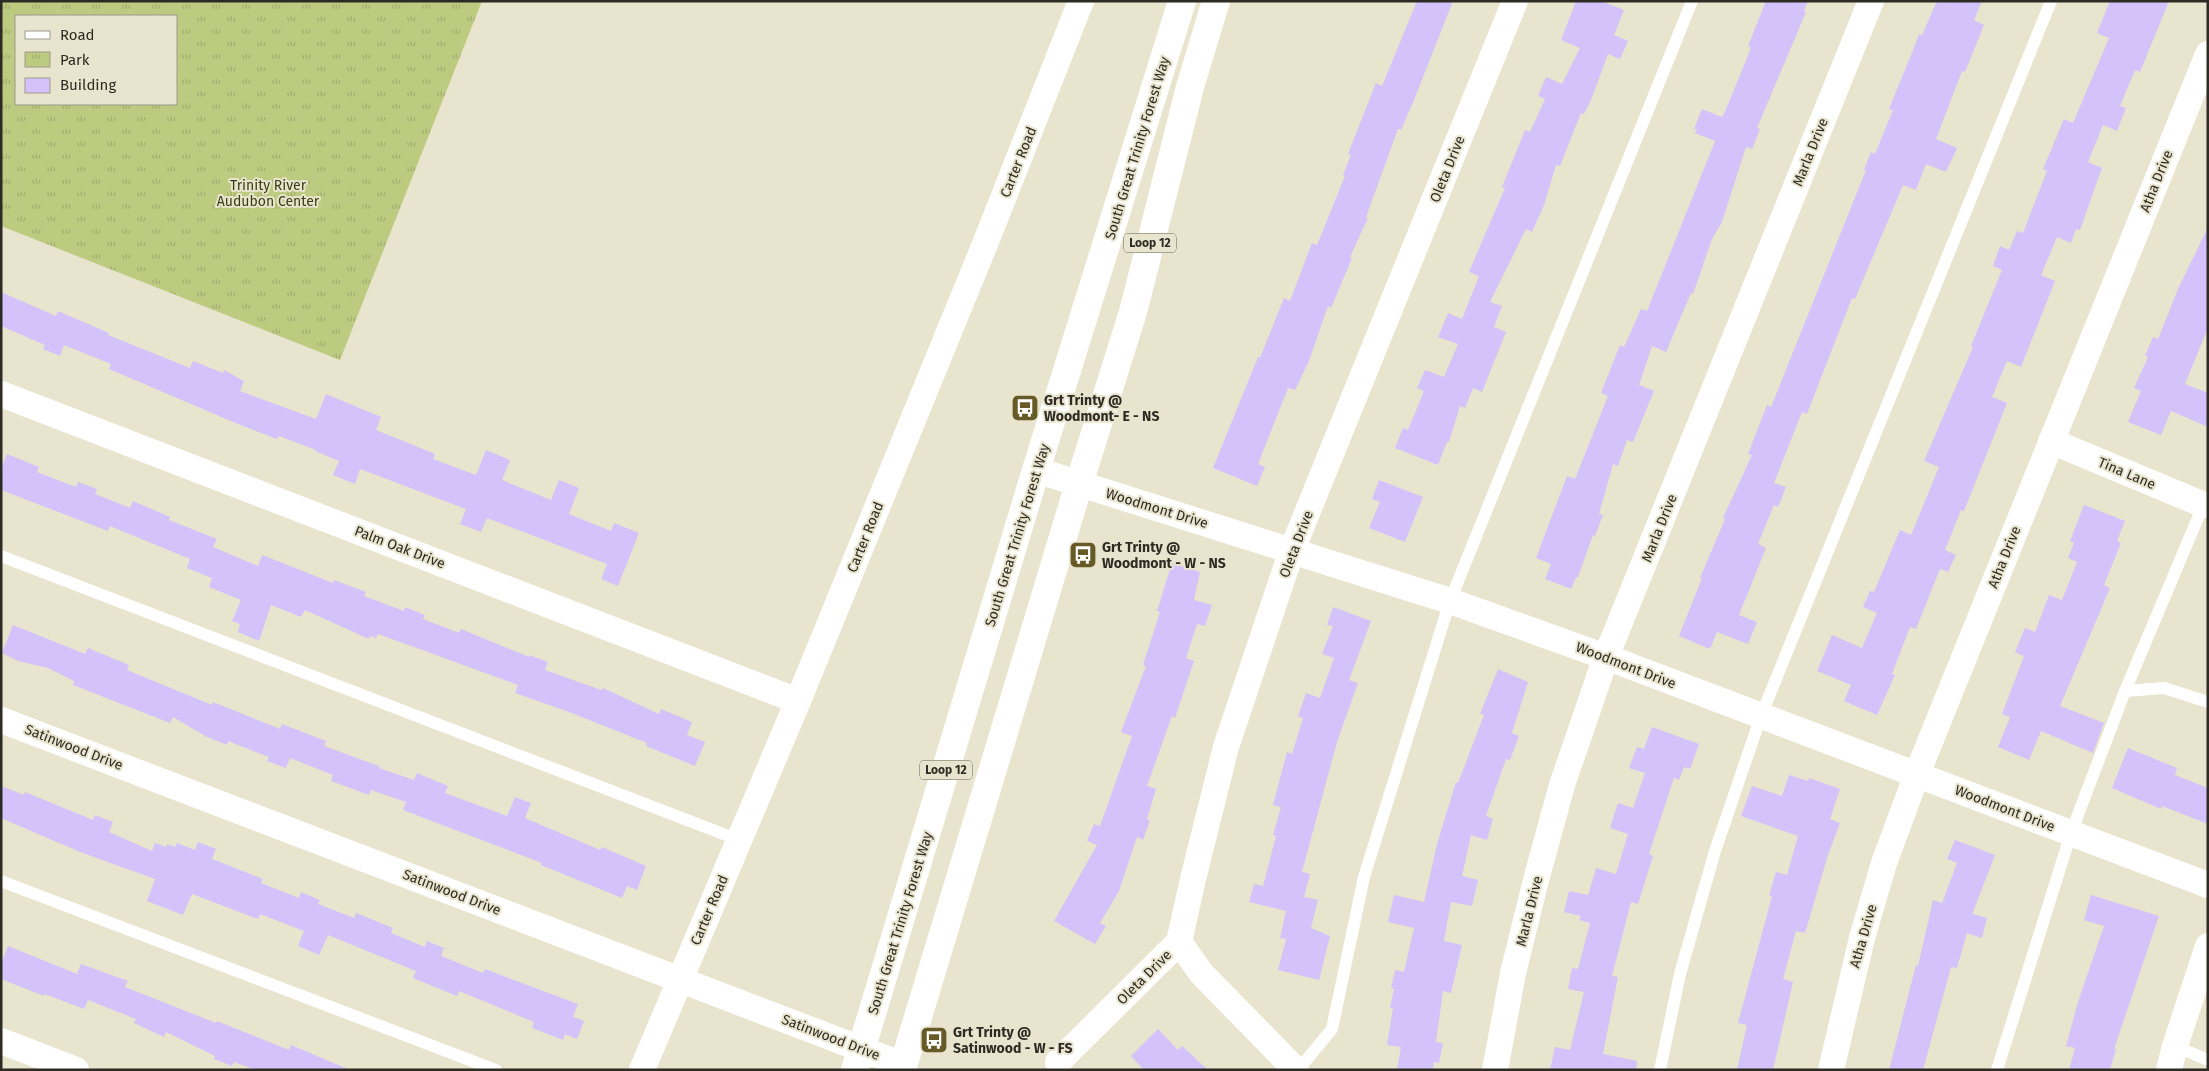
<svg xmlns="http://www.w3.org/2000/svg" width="2209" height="1071" viewBox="0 0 2209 1071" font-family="'Fira Sans',sans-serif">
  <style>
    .park { fill: url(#park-tufts); fill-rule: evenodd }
    .building { fill: #d5c2fa }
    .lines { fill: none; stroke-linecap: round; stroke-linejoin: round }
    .service { stroke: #fff; stroke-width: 12 }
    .minor { stroke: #fff; stroke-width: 26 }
    .primary { stroke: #fff; stroke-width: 28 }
    .labels { text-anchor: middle; stroke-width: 4; stroke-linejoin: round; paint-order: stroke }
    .shield { fill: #e8e4ce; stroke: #656256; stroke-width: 1 }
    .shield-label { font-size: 12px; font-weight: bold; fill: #2d2b23 }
    .street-label { font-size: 14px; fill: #2d2b23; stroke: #e8e4ce }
    .park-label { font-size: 14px; fill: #373e13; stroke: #e8e4ce }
    .poi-label { font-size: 14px; font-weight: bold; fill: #2d2b23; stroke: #e8e4ce; text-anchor: start }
  </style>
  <defs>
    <pattern id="park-tufts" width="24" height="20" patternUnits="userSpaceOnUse" patternTransform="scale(1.25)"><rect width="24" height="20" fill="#bdcb81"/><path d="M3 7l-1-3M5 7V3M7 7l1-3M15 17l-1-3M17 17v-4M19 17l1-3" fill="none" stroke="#a3ae6f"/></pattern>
  </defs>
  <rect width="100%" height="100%" fill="#e8e4ce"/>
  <!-- park -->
  <path class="park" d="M1,1h481l-142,359 -339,-134zM16,16h160v88h-160z"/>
  <!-- building -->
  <path class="building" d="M1417,1h36l-39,99 -13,30 -3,-1 -32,88 2,1 -18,39 2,1 -21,50 -3,-2 -19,55 -14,29 -7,-2 -30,76 7,3 -8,19 -44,-18 45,-111 2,1 24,-60 6,3 22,-58 5,2 28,-69 -2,-1 8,-20 -3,-1 28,-71 6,3z
    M1576,1h25l23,9 -10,25 14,6 -8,18 -12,-5 -17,46 -7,14 -3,-1 -21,53 -4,-1 -12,40 -12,27 -6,-3 -36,73 12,4 -8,21 12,5 -24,60 -9,-4 -8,20 -5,-2 -11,36h-2l-9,23 -43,-17 8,-20 5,2 16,-39 -7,-3 8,-18 19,7 14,-33 -20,-7 10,-24 14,6 17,-43 -10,-4 36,-84 -3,-1 23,-57 5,2 15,-33 -7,-3 8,-19 16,7 18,-36 -19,-8z
    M1766,1h42l-4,10 2,1 -49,116 3,1 -8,20 -6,-2 -24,75 -10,17 -19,55 -2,-1 -25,59 -14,-6 -13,39 15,6 -21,51 -6,-2 -9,26 -5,-2 -14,50 4,1 -8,21 -2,-1 -15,42h-2l-5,12 -26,-10 6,-15 -15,-6 31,-82 8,3 33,-83 -7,-3 19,-48 4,2 17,-38 6,2 68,-170 -20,-8 2,-4h-3l8,-20 20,8 2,-3 27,-66 -3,-2z
    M1937,1h45l-8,19 10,5 -19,47 -3,-1 -26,68 21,9 -11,24 -20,-8 -10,26 -13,-5 -48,114 -3,-1 -45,116 -5,-2 -28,71 12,4 -8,20 -4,-2 -16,39 8,4 -27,67 18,7 -9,22 -31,-12 -7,17 -31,-13 23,-58h-2l25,-59 -2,-1 29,-63 -4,-1 19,-49 4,2 95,-237h-2l7,-18 4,2 18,-44 -4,-1 24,-59 6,-16 3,1z
    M2110,1h59l-29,71 -5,-2 -15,36 6,2 -9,23 -14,-6 -15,37 14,6 -22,62 -4,-1 -5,14 -14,-6 -16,38 14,6 -34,86 -14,-6 -15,36 15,6 -43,108 -3,-1 -16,40 11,5 -8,17 -8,-3 -24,60 -6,-2 -18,47 3,1 -18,40 -33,-14 7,-16 -34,-14 15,-36 30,13 15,-35 -14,-6 7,-16 4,1 26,-62 11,5 28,-68 -15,-6 49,-114 -2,-1 31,-76 -9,-4 7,-20 9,4 8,-19 6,2 24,-62 -4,-2 21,-50 9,4 36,-85 -12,-5z
    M2208,227v101l-23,56 23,9v34l-37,-16 -10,24 -33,-13 13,-31 -7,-3 14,-31 -3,-1 8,-19 5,2 20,-50z
    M1,292l55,24 2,-5 51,22 -1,2 82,33 3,-7 30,12 1,-3 20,11 -4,10 76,28 10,-25 55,23 -5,13 59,24 -2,5 43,16 10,-25 24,10 -8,20 49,20 8,-20 20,8 -10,26 42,17 3,-8 25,10 -21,53 -17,-7 6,-15 -120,-46 -6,14 -21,-8 6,-15 -106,-40 -5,15 -22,-9 6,-14 -24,-10 1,-1 -37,-14 -2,3 -39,-15 -129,-55 2,-5 -47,-19 -4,11 -17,-7 2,-4 -44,-19z
    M7,454l32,13 -2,5 39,15 2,-5 19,7 -2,5 35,14 3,-7 37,16 -1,3 48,19 -4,8 45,19 4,-11 71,28 1,-3 32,12 -2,4 40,15 1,-4 20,8 -2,4 36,14 2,-4 68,28v-2l19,7 -3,8 56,20 2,-2 56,26 2,-5 31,13 -5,13 18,7 -10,24 -49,-20 1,-3 -78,-31 -54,-19 3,-8 -140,-51 -2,4 -6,-2 -1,3 -64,-29 -4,7 -30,-12 -12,36 -21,-9 2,-8 -8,-3 9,-21 -32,-13 3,-9 -25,-10 3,-9 -80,-33 -2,5 -107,-41v-21z
    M1379,480l44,17 -18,45 -36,-14 11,-26 -8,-3z
    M2084,505l41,16 -8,20 4,2 -17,42 6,3 -50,118 44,17 -11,30 -52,-22 -12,29 -31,-13 12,-30 -8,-3 22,-58 -9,-4 10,-24 10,4 14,-37 13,5 15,-38 -9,-4 6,-15 -4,-2z
    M1172,563l28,9 -6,28 18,5 -7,21 -8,-2 -11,34 8,3 -19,57 -3,-2 -25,70 9,3 -9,30 3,1 -7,20 -6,-3 -18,54 -19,32 6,3 -11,18 -41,-23 43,-76 -10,-4 7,-17 6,2 32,-90 -11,-4 25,-66 -3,-1 17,-53 -3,-1z
    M1333,607l38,14 -22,59 9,3 -21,59 -35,130 8,2 -6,23 14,3 -7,28 19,8 -11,44 -41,-10 8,-31 -6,-1 6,-27 -37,-9 5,-18 9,2 13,-50 -3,-1 8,-28 -8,-2 14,-53 5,2 11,-36 -5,-2 8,-23 14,5 14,-40 -12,-4 11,-28 -6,-1z
    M13,625l72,29 3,-6 41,17 -2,5 85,35 1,-3 67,27 2,-5 44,17 -2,5 55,20v2l35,12 3,-7 31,13 -3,7 62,23 8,-19 16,6 -6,15 75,32 2,-3 44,19 -9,24 -10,-4 -5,12 -81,-33 1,-2 -139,-53 3,-8 -35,-12 -2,5 -38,-14 2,-6 -43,-17 -4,10 -19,-7 2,-4 -41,-16 -1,4 -22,-9 -32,-19 -3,6 -97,-38 1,-4 -26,-13 -30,-7 -16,-8z
    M1498,669l30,13 -16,51 7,3 -9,24 -4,-1 -20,57 7,3 -6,21 -16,-5 -9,41 16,4 -6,26 -21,-4 -7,39 18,4 -11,48 -8,-2 -7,51 7,1 -4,20 -5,-1 -1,8h-36l4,-23 -14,-2 6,-37h-3l4,-19 -3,-1 4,-18 9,2 10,-44 -26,-6 6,-27 30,7 13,-58 19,-62 2,1 26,-68 -4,-1z
    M1652,727l47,17 -9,25 -6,-2 -5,13 -5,-2 -25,76 4,2 -15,48 -7,-2 -19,74 6,1 -15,77 34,7 -1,9h-86l5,-23 15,3 14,-58 -16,-3 4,-21 6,1 12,-46 -11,-3 2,-4 -17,-4 5,-21 19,4 8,-27 20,6 12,-40 -18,-6 8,-25 15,5 12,-35 -16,-5 8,-21 7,2z
    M2128,748l49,20 -2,7 33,13v36l-46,-18 -1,3 -49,-21z
    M1789,775l19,6 1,-3 31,11 -10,30 10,4 -12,32 -23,78 -9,-2 -13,48 10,3 -20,88h-36l10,-45 -9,-2 34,-127h-3l7,-24 11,3 11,-39 -57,-20 11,-30 30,10z
    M1,786l23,9 1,-3 68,28 2,-5 18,7 -4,10 43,19 3,-8 11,4 1,-3 8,3 2,-4 18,7 3,-8 18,7 -4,10 51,20 -2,4 38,15 2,-6 19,8 -2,4 36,14 2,-5 37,15 -2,5 34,14 2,-6 17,7 -3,8 42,17 2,-4 93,35 -5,13 11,4 -7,18 -12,-5 -2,6 -31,-12 2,-6 -75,-31 -2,5 -44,-18 3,-7 -88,-36 -9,20 -21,-9 6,-15 -44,-17 -2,5 -66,-25 -9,21 -36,-14 8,-22 -75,-27 -79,-34z
    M1955,840l40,15 -22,57v2l14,4 -5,20 -15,-5 -10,35 -6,-1 -28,103h-34l27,-105 2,1 15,-66 9,3 15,-40 -10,-4z
    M2091,895l68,21 -45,133h2l-6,21h-41l6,-22 -9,-2 12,-44 26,-76 -20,-6z
    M8,946l69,28 4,-10 47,17 -3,6 91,36 1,-2 72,29 2,-5 59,25h-94l-22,-8 -2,4 -18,-7 1,-3 -49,-24 -2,5 -30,-14 2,-4 -48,-19 -4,9 -39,-15 -1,2 -43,-17v-15z
    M1158,1029l20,21 4,-4 26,24h-64l-13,-14z"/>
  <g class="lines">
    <!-- service -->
    <path class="service" d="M1,556l738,284
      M2125,691l39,-3 44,14
      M1,881l495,189
      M2175,1046l33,14
      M1298,1070l34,-41 32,-152 86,-276 242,-600
      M1660,1070l20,-96 35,-123 46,-135 290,-715
      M1997,1070l74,-237 54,-142 80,-190"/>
    <!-- minor -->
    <path class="minor" d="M1,394l797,307
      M2051,441l153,64
      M1036,470l414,131 156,56 602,228
      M1,720l902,345
      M1179,942l23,32 94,96
      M1,1041l75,29
      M1058,1062l121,-120 14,-63 33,-132 66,-197 223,-549
      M642,1070l156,-369 189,-462 94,-238
      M1495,1070l18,-97 23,-93 26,-95 44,-128 265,-656
      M1831,1070l31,-132 22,-75 33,-89 291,-720
      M2169,1070l6,-24 33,-100"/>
    <!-- primary -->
    <path class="primary" d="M855,1070l181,-600 146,-469
      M902,1070l177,-586 54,-172 57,-225 26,-86"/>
  </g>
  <!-- icons -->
  <defs>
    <symbol id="bus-square" viewBox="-11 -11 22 22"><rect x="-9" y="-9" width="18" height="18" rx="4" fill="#675a27" stroke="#e8e4ce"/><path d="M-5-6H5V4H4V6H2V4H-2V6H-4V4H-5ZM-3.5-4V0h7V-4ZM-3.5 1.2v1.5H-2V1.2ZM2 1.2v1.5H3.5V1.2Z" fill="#fff"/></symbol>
  </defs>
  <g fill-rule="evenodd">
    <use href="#bus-square" x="1009" y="392" width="32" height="32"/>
    <use href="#bus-square" x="1067" y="539" width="32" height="32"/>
    <use href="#bus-square" x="918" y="1024" width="32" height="32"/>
  </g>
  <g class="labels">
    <!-- shield labels -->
    <g class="shield">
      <rect x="1124" y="233.5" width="52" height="19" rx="4"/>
      <rect x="920" y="760.5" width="52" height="19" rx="4"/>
    </g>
    <g class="shield-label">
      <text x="1150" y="247">Loop 12</text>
      <text x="946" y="774">Loop 12</text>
    </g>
    <!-- street labels -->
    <g class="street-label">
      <text transform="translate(1137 148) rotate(-73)" y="5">South Great Trinity Forest Way</text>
      <text transform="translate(1810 152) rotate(-68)" y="5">Marla Drive</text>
      <text transform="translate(1018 162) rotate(-68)" y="5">Carter Road</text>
      <text transform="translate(1447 169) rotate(-68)" y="5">Oleta Drive</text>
      <text transform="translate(2156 181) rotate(-68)" y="5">Atha Drive</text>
      <text transform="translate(2127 473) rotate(23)" y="5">Tina Lane</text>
      <text transform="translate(1157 508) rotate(17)" y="5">Woodmont Drive</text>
      <text transform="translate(1659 528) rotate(-68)" y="5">Marla Drive</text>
      <text transform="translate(1017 535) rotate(-73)" y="5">South Great Trinity Forest Way</text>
      <text transform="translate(865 537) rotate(-68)" y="5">Carter Road</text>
      <text transform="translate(1296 544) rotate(-69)" y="5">Oleta Drive</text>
      <text transform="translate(400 547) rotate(21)" y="5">Palm Oak Drive</text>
      <text transform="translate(2004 557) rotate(-68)" y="5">Atha Drive</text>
      <text transform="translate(1626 665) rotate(21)" y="5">Woodmont Drive</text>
      <text transform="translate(74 747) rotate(21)" y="5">Satinwood Drive</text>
      <text transform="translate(2005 808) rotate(21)" y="5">Woodmont Drive</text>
      <text transform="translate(452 892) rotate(21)" y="5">Satinwood Drive</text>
      <text transform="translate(709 910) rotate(-67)" y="5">Carter Road</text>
      <text transform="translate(1529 911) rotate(-76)" y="5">Marla Drive</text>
      <text transform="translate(900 923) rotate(-73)" y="5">South Great Trinity Forest Way</text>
      <text transform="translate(1863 936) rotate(-74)" y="5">Atha Drive</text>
      <text transform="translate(1144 977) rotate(-45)" y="5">Oleta Drive</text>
      <text transform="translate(831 1037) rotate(21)" y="5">Satinwood Drive</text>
    </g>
    <!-- park labels -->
    <g class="park-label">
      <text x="268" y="190">Trinity River<tspan x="268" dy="16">Audubon Center</tspan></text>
    </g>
    <!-- poi labels -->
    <g class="poi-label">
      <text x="1044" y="405">Grt Trinty @<tspan x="1044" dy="16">Woodmont- E - NS</tspan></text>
      <text x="1102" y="552">Grt Trinty @<tspan x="1102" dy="16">Woodmont - W - NS</tspan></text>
      <text x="953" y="1037">Grt Trinty @<tspan x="953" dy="16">Satinwood - W - FS</tspan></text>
    </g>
  </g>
  <!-- border -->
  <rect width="2209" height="1071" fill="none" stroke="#2d2b23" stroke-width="5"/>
  <!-- legend -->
  <rect x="15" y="15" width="162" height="90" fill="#e8e4ce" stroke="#9d9a8a"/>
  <rect x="25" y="31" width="25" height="8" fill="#ffffff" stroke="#9d9a8a"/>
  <text x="60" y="40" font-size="15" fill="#2d2b23">Road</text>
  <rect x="25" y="52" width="25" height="15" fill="url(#park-tufts)" stroke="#9d9a8a"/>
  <text x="60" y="65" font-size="15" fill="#2d2b23">Park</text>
  <rect x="25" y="78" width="25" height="15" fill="#d5c2fa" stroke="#9d9a8a"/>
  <text x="60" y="90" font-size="15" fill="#2d2b23">Building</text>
</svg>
